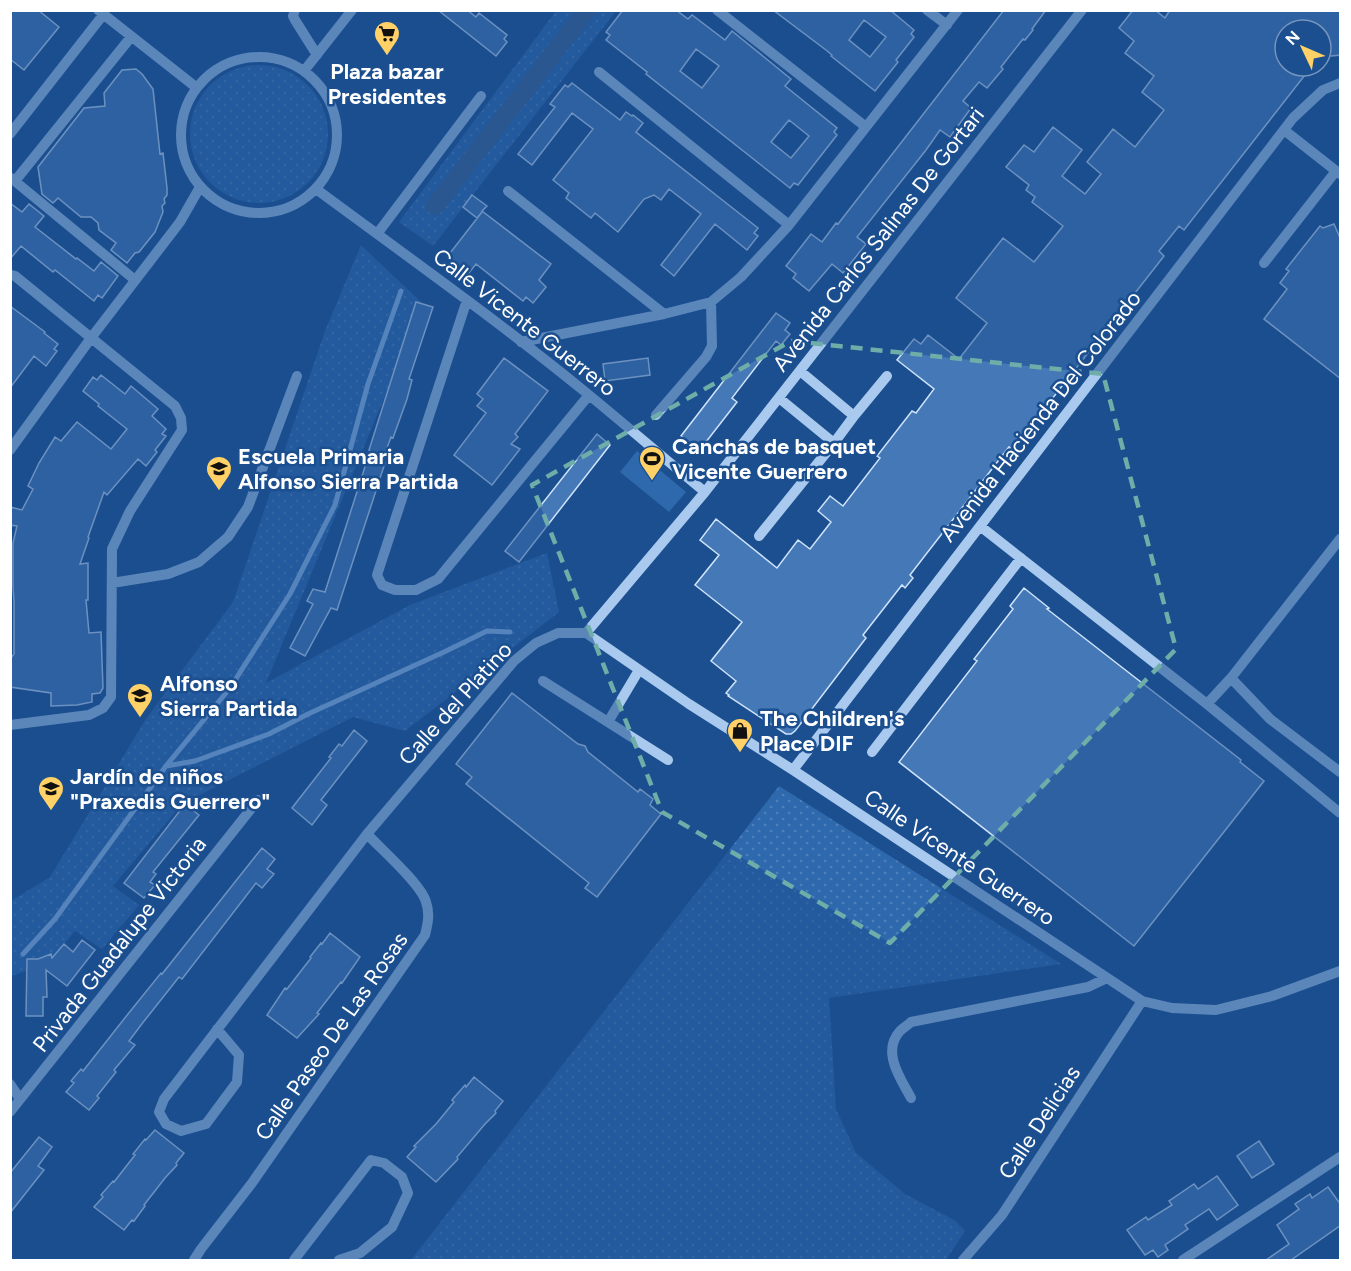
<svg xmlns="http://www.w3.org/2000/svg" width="1351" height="1271" viewBox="0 0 1351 1271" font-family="Figtree,sans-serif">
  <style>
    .grass { fill: url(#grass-dots) }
    .garden { fill: #2e69ad }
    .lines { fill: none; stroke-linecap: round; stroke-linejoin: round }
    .stream { stroke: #9cc4f0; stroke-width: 5 }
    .canal { stroke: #3c6290; stroke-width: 18 }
    .building { fill: #4478b7; stroke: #cfe3fa; stroke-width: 1.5; fill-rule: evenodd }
    .minor { stroke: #a9c9ee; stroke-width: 10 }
    .marked { fill: none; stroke: #6fada8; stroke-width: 4.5; stroke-dasharray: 12 8; stroke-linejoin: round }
    .labels { text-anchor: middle; stroke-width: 5; stroke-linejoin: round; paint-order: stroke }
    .poi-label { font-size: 22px; font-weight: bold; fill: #fff; stroke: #1b4f8f; text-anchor: start }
    .street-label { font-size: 22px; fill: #fff; stroke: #1b4f8f }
  </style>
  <defs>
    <pattern id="grass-dots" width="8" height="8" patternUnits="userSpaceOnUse" patternTransform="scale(1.5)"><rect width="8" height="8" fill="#2e69ad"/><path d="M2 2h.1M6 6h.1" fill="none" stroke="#4d80b9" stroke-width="1.8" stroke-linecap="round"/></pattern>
  </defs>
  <rect width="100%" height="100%" fill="#1b4f8f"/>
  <!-- grass -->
  <path class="grass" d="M556,11h60l-183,235 -34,-24z
    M190 134a69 69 0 1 1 138 0a69 69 0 1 1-138 0Z
    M361,245l62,59 -157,379 144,-78 137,-52 12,59 -154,119 -52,-14 -171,87 -69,82 26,19 -37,44 -27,-18 -28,33 -36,12v-75l39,-24 96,-158 87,-117 92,-271z
    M779,786l282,178 -232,34 7,111 20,44 49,41 49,26 11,11 -19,29h-535z"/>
  <!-- garden -->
  <path class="garden" d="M637,451l49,41 -17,20 -49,-40z"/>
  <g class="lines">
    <!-- stream -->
    <path class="stream" d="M166,766l29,-5 74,-27 39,-20 136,-62 43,-21 23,1
      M23,954l32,-35 111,-153 64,-78 60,-94 45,-89 33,-121 33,-93"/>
    <!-- canal -->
    <path class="canal" d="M435,206l152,-196"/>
  </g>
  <!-- building -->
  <path class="building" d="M10,10h28l21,17 -35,43 -14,-11z
    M438,10h29l9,7 3,-4 28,22 -3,4 3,3 -11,14z
    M623,10h53l12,9 4,-4 33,25 7,-9 59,48 -6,7 52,42 -3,4 3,3 -39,50 -4,-2 -4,5 -144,-114 1,-2 -41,-32 4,-5 -4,-3zM696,49l23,17 -17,22 -22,-17zM789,120l20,16 -18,22 -20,-16z
    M773,10h117l24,20 -3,4 3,3 -18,23 2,2 -23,29 -44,-35 1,-1 -6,-5zM864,20l22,17 -16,20 -21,-17z
    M1004,10h42l-14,19 1,1 -8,10 -2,-1 -22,28 2,2 -16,19 -8,-6 -16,19 8,7 -21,29 -10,-7 -14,20 -69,87 9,7 -23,29 -11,-9 -23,27 -16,-13 3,-4 -10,-8 25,-32 11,8 14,-19 2,1z
    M1133,10h22l10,8 5,-8h171v45l-20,2v-27h-36v36h27l-128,164 -5,-4 -20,25 5,5 -152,194 -3,-3 -99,128 3,3 -8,10 -3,-3 -39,50 3,3 -71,93 -4,3h-5l-58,-38 1,-1 -3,-2 10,-12 -25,-20 31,-39 -47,-37 24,-30 -19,-15 16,-21 61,49 21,-28 12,9 21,-27 -13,-11 12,-15 13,10 37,-48 -3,-2 35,-45 4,2 18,-24 -37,-29 17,-21 7,5 7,-9 31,24 28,-36 -31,-25 47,-60 31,24 29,-36 -31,-24 3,-5 -9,-7 3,-5 -23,-18 18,-22 10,7 19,-25 29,23 -20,26 23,18 16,-20 -14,-12 26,-33 22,18 29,-37 -22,-18 12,-16 -29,-23 9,-12 -15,-13z
    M136,69l6,5 11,15 7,65 3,-1 4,35v7l-3,4 1,4 -3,3 1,6 -8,20 -16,20 -4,1 -8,10 -16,-13 5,-7 -17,-13 -1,-7 -7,-6h-10l-23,-19 -5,5 -11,-9 -4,-27 46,-59 21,-2 -1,-13 18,-23z
    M572,83l48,37 6,-8 6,4 1,-1 10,8 -7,9 122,96 -4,5 4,3 -11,14 -32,-26 -41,52 -13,-11 40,-51 -32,-25 -8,11 -7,-5 -10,4 -26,33 -23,-19 -4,5 -25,-20 3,-5 -16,-13 40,-51 -21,-16 -40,52 -14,-11 37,-47 -5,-3 15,-19 3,2z
    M472,195l15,11 -5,5 69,53 -12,16 7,7 -13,16 -7,-6 -3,4 -47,-37 -8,10 -21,-17 35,-45 -5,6 -14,-11z
    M10,203l12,9 7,-8 15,12 -9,11 41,32 1,-1 17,13 7,-9 17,14 -16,22 -4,-3 -4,6 -39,-31 -2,2 -32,-26 -11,13z
    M1334,224l7,16v139l-77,-60 23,-30 -7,-6 9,-12 -3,-2 34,-43 3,2z
    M416,302l17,5 -24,72 3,1 -5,19 -14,39 -2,-1 -9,25 3,1 -48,147 -6,-2 -26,48 -15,-8 23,-44 -6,-3 6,-12 12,3 45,-141 -1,-1z
    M10,306l35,26 -1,1 14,11 -4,5 3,2 -11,15 -12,-10 -24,32z
    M776,313l14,10 -5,7 5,4 -9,11 -5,-4 -14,18 -30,39 5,4 -38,49 -18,-15z
    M504,358l44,33 -33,43 3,3 -7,7 9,5 -28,36 -38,-30 32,-42 -9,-7 6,-7 -6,-5z
    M648,358l2,17 -45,6 -2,-17z
    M101,375l24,19 6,-8 27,23 -6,7 14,13 -4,5 4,2 -11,14 2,2 -11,14 -8,-7 -31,36 -3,-3 -16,45 1,1 -9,26 8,-1v37h-2l3,33 12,-1 2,56 -3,5 -8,1v8l-15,3 -26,1v-13l-41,-6v-28l4,-5v-52l-1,-15v-44l4,-17 -7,-1v-18l12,3 11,-21 -5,-3 11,-23 16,-26 6,4 16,-19 34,27 16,-20 -29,-23 1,-2 -16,-13 10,-14 4,3z
    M597,434l13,11 -91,117 -14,-11z
    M1024,588l25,20 -2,1 194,151 -1,2 24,19 -130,165 -235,-184 78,-101 -3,-2 39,-50 -3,-3z
    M512,693l66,51 7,2 3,6 50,40 2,-3 13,10 -3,6 11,9 -64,83 -12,-9 4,-5 -123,-99 6,-7 -16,-13z
    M354,730l13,11 -46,59 6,5 -15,20 -20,-17 39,-50 -2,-1 10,-13 3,2z
    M185,804l14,11 -46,57 3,2 -6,8 5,3 -11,13 -20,-15z
    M262,848l13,11 -8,10 7,5 -12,14 -6,-5 -74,96 -3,-2 -38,48 -12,16 6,4 -21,25 2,2 -19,24 2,2 -10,12 -23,-18 8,-9 -3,-2 10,-12 2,2 45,-57 33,-41 1,1z
    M330,933l30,24 -18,26 -1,-1 -24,31 2,1 -22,24 -30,-23 18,-27 2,1 24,-31 -1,-1 11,-14 1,1z
    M82,940l13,10 -28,36 -21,-16 1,27h-4v19h-17l1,-57h11l13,-5 1,4 12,-14 9,8z
    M474,1077l29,24 -8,10 1,2 -11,11 -28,33 1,2 -22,23 -29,-25 9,-10 -2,-1 22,-22 18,-22 -2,-2 13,-15 1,2z
    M155,1130l29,23 -8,10 1,2 -12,13 -21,27 1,1 -11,15 -2,-1 -8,10 -30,-23 9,-10 -2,-2 12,-14 1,1 21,-27 -2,-1 12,-15 1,1z
    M39,1137l13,10 -14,19 6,4 -34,43v-40z
    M1259,1141l15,23 -22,14 -15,-22z
    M1217,1176l21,29 -21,15 -8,-11 -24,16 3,4 -23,16 3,5 -10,7 -5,-7 -8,5 -18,-25 19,-13 2,3 24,-15 -3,-4 25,-17 4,5z
    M1328,1187l13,18v20l-50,35h-25l23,-16 -12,-19 22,-16 -4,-5 15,-10 2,4z"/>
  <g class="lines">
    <!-- minor -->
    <path class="minor" d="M98,10l99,78
      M295,10l-2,6 2,4 22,35
      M717,10l149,117
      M927,10l20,15
      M181 135a78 78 0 1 1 156 0a78 78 0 1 1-156 0Z
      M304,71l48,-61
      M599,72l190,153
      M1284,130l56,44
      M10,134l93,-119
      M11,178l124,102
      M15,181l116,-144
      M316,189c92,68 185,134 273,206 39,32 77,65 116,97
      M508,191l156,123
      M377,234l104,-138
      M1264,263l72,-92
      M10,275l5,1 160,130 6,12 1,12 -52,81 -18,38 -1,148 -8,11 -14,7 -79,10
      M467,300l-90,275 5,10 13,5h21l22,-11 151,-184
      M521,342l143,-28 47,-12 30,-25 48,-52 169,-215
      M800,371l54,45 33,-40
      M656,415l50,-58 6,-11 -1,-44
      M834,443l20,-27
      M10,450l81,-112 89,-116 20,-35
      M980,526l227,178 133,109
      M759,536l75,-93 -55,-45
      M112,583l56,-9 31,-12 29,-25 20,-30 49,-131
      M586,633l103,71 104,66 349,231 30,7 44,2 56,-14 68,-25
      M1231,678l39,41 70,53
      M543,681l125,79
      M1207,704l24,-26 109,-139
      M608,722l31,-52
      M872,752l149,-194
      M793,770l500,-652 30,-28 17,-7
      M217,1029l22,26 -2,27 -31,42 -25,7 -15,-7 -7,-12 5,-13 203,-265 147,-173 22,-18 22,-10h28l119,-141 377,-482
      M10,1084l10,15
      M911,1098c-10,-19 -30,-46 -11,-67 3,-3 8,-6 11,-9l177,-35 19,-9
      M10,1112l248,-312
      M194,1260l7,-11 51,-66 173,-248c3,-12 5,-22 1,-33 -5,-18 -45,-53 -59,-68
      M294,1260l77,-100 13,3 18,14 6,16 -16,34 -32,26 -21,7
      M963,1260l39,-45 140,-214
      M1183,1260l157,-103"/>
  </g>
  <!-- marked area -->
  <path d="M0 0H1351V1271H0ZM791,341l312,33 73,275 -286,294 -228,-131 -130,-327z" fill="#1b4f8f" fill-opacity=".55" fill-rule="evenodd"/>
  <path class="marked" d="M791,341l312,33 73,275 -286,294 -228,-131 -130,-327z"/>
  <!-- icons -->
  <defs>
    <symbol id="supermarket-pin" viewBox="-11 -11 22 30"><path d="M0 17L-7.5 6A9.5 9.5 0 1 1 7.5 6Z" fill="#ffd166" stroke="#1b4f8f"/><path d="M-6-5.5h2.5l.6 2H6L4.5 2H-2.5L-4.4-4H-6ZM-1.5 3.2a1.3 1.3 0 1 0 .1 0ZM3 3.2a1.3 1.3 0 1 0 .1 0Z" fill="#111"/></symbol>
    <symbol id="stadium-pin" viewBox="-11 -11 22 30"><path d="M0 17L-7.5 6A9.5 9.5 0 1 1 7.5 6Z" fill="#ffd166" stroke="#1b4f8f"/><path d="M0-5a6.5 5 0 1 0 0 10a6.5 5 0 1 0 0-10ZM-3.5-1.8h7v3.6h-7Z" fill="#111"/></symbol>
    <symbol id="school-pin" viewBox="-11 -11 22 30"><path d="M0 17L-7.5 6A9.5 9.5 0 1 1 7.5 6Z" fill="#ffd166" stroke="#1b4f8f"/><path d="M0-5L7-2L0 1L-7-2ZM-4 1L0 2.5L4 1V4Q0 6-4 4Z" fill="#111"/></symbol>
    <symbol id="shop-pin" viewBox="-11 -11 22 30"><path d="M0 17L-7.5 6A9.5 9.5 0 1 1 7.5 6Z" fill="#ffd166" stroke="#1b4f8f"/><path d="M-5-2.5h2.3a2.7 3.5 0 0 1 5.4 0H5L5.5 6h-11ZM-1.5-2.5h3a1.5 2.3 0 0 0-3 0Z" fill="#111"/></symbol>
  </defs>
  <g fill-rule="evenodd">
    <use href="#supermarket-pin" x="372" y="19" width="30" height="40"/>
    <use href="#stadium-pin" x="637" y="444" width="30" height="40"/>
    <use href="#school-pin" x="204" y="454" width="30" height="40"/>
    <use href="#school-pin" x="125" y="681" width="30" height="40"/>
    <use href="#shop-pin" x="725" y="716" width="30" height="40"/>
    <use href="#school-pin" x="36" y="774" width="30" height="40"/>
  </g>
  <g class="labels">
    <!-- poi labels -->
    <g class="poi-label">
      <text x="387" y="79" text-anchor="middle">Plaza bazar<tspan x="387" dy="25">Presidentes</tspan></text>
      <text x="672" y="454">Canchas de basquet<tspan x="672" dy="25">Vicente Guerrero</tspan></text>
      <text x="238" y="464">Escuela Primaria<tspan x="238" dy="25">Alfonso Sierra Partida</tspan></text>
      <text x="160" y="691">Alfonso<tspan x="160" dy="25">Sierra Partida</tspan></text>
      <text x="760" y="726">The Children's<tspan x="760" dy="25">Place DIF</tspan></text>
      <text x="70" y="784">Jardín de niños<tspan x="70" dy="25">"Praxedis Guerrero"</tspan></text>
    </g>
    <!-- street labels -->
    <g class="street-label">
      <text transform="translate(878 239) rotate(-52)" y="8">Avenida Carlos Salinas De Gortari</text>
      <text transform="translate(525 322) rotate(38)" y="8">Calle Vicente Guerrero</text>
      <text transform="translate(1040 416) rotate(-52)" y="8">Avenida Hacienda Del Colorado</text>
      <text transform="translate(455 703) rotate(-48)" y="8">Calle del Platino</text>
      <text transform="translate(960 857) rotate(34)" y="8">Calle Vicente Guerrero</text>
      <text transform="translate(119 944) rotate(-52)" y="8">Privada Guadalupe Victoria</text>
      <text transform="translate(331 1036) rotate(-55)" y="8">Calle Paseo De Las Rosas</text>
      <text transform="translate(1039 1122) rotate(-57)" y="8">Calle Delicias</text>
    </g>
  </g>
  <!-- border -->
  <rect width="1351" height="1271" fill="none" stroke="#ffffff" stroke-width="24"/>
  <!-- north arrow -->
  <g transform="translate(1303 48) rotate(314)"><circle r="28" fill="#1b4f8f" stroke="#7695bc" stroke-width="1.5"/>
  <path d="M0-4.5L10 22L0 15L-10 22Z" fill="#ffd166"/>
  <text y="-9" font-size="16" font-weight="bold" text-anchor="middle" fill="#ffffff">N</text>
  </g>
</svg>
